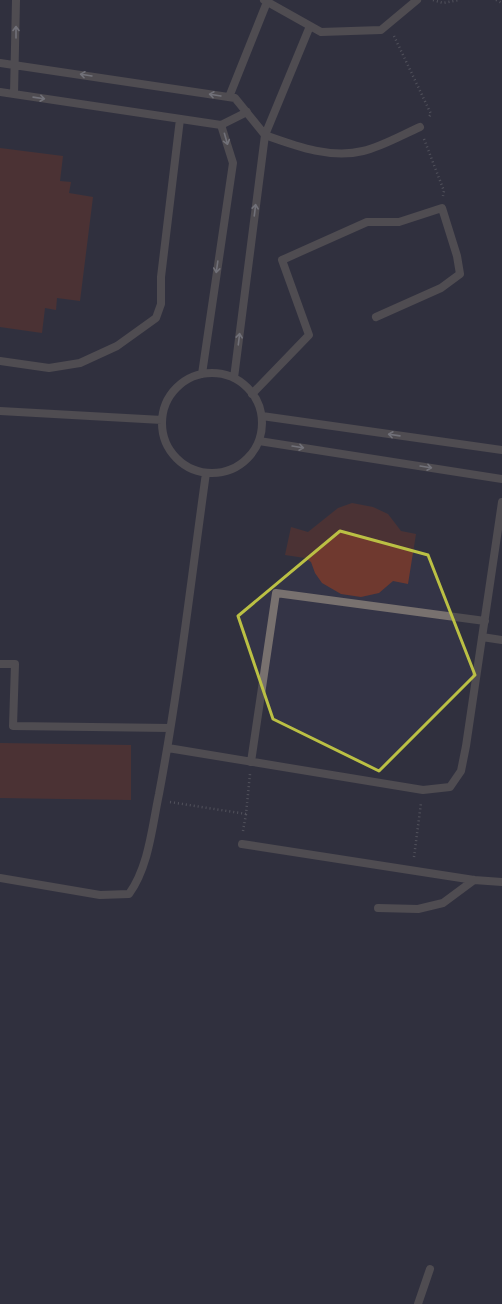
<svg xmlns="http://www.w3.org/2000/svg" width="502" height="1304" viewBox="0 0 502 1304" font-family="'Titillium Web',sans-serif">
  <style>
    .built { fill: #343446 }
    .building { fill: #6f392f }
    .lines { fill: none; stroke-linecap: round; stroke-linejoin: round }
    .path { stroke: #7c7c85; stroke-width: 2.5; stroke-dasharray: 1 3; stroke-linecap: butt }
    .lane { stroke: #78716f; stroke-width: 8 }
    .oneway { stroke: #c4c3c8 }
    .marked { fill: none; stroke: #bbc044; stroke-width: 3; stroke-linejoin: round }
  </style>
  <rect width="100%" height="100%" fill="#2d2d39"/>
  <!-- built -->
  <path class="built" d="M0,0h502v1304h-502z"/>
  <!-- building -->
  <path class="building" d="M0,148l63,8 -3,25 11,1 -2,11 24,4 -13,104 -23,-3 -1,12 -11,-2 -3,25 -42,-6z
    M352,503l21,4 15,7 13,17 15,3 -8,50 -15,-3 -14,12 -18,4 -20,-3 -19,-11 -7,-10 -4,-11 -6,-4 -20,-3 6,-28 17,5 30,-24z
    M0,743l131,2v55l-131,-2z"/>
  <g class="lines">
    <!-- path -->
    <path class="path" d="M433,0l10,3 16,-3
      M496,0l6,3
      M394,36l37,78 -3,4
      M424,139l20,52 -1,5
      M170,802l76,12 4,-40
      M243,831l3,-17
      M414,857l7,-54"/>
    <!-- lane -->
    <path class="lane" d="M264,0l57,32 60,-2 36,-30
      M310,26l-45,109c31,11 65,24 98,16 18,-4 39,-16 57,-24
      M0,63l235,35 30,37 -31,243
      M0,92l221,33 12,38 -31,211
      M14,94l2,-94
      M229,97l38,-95
      M221,125l26,-13
      M0,361l49,7 31,-5 37,-17 39,-28 5,-14v-27l19,-158
      M162 423a50 50 0 1 1 100 0a50 50 0 1 1-100 0Z
      M252,394l57,-59 -27,-75 85,-38h32l43,-14 15,48 3,18 -19,14 -65,29
      M0,411l162,9
      M262,416l240,34
      M259,441l243,38
      M482,637l20,3
      M0,664h15l-2,62 157,2
      M168,748l255,42 27,-3 11,-16 5,-25 36,-244
      M251,762l25,-169 209,28
      M242,844l232,36 28,2
      M0,878l100,17 29,-1c20,-28 23,-67 30,-100 20,-106 32,-214 47,-321
      M378,908l40,1 25,-6 31,-23
      M418,1304l12,-35"/>
  </g>
  <!-- one-way arrows -->
  <defs><path id="oneway-shaft" d="M-6 0H5M1.5-3L5.5 0L1.5 3" fill="none" stroke-width="1.6" stroke-linecap="round" stroke-linejoin="round"/></defs>
  <g class="oneway">
    <use href="#oneway-shaft" transform="translate(16 32) rotate(-90)"/>
    <use href="#oneway-shaft" transform="translate(86 75) rotate(-171)"/>
    <use href="#oneway-shaft" transform="translate(215 95) rotate(-171)"/>
    <use href="#oneway-shaft" transform="translate(39 98) rotate(8)"/>
    <use href="#oneway-shaft" transform="translate(226 139) rotate(74)"/>
    <use href="#oneway-shaft" transform="translate(255 210) rotate(-83)"/>
    <use href="#oneway-shaft" transform="translate(217 267) rotate(98)"/>
    <use href="#oneway-shaft" transform="translate(239 339) rotate(-83)"/>
    <use href="#oneway-shaft" transform="translate(394 435) rotate(-172)"/>
    <use href="#oneway-shaft" transform="translate(298 447) rotate(9)"/>
    <use href="#oneway-shaft" transform="translate(426 467) rotate(9)"/>
  </g>
  <!-- marked area -->
  <path d="M0 0H502V1304H0ZM340,531l88,24 47,120 -96,96 -106,-52 -35,-103z" fill="#2d2d39" fill-opacity=".55" fill-rule="evenodd"/>
  <path class="marked" d="M340,531l88,24 47,120 -96,96 -106,-52 -35,-103z"/>
</svg>
